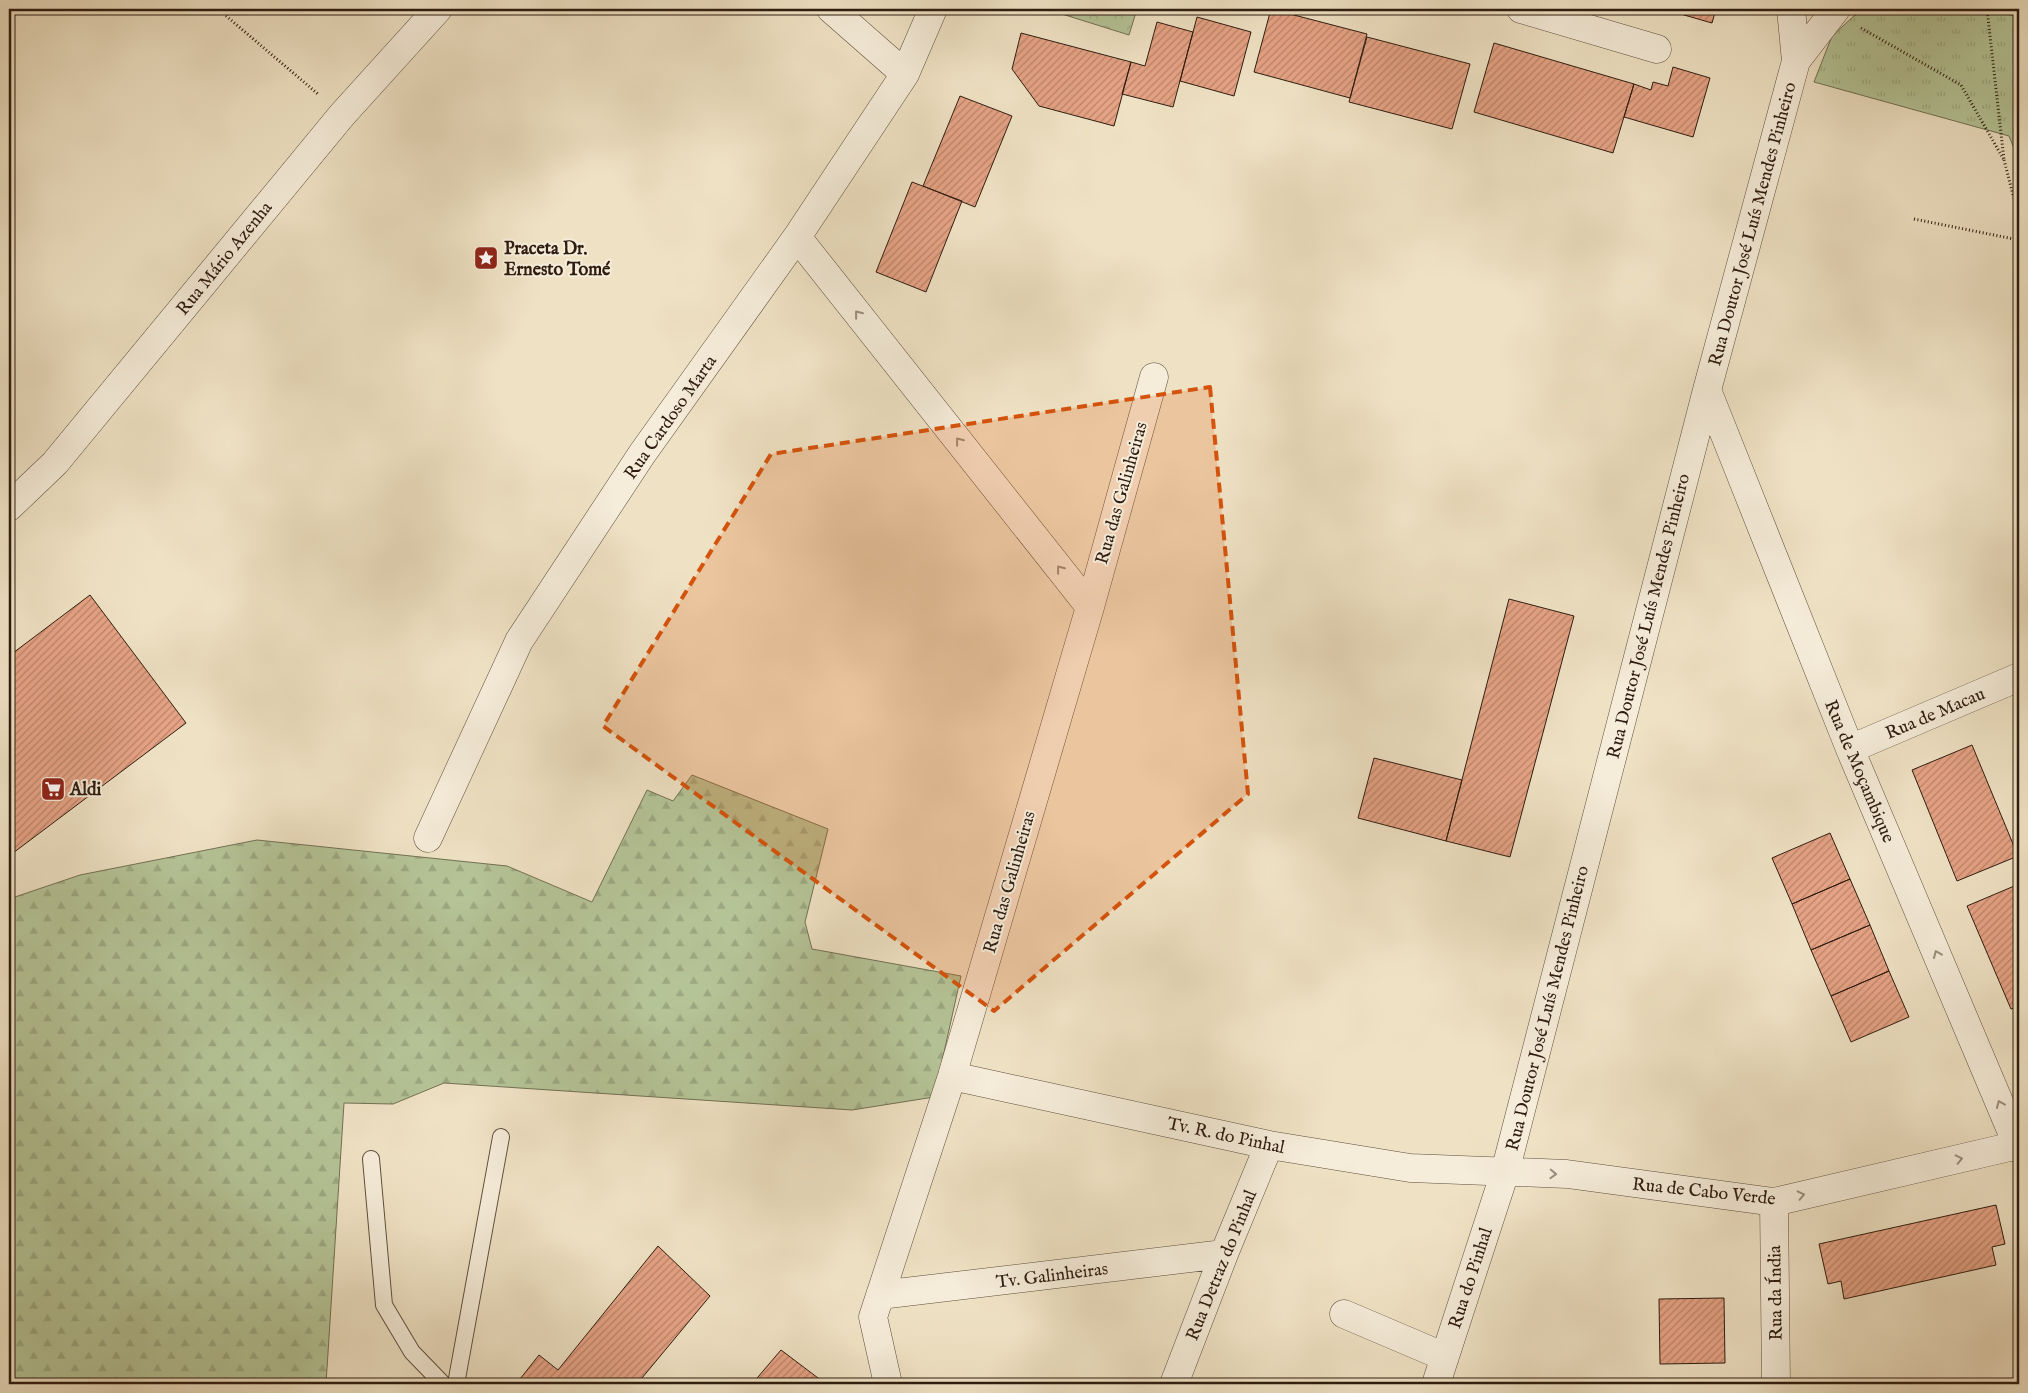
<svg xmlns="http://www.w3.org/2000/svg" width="2028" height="1393" viewBox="0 0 2028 1393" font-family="'IM FELL English',serif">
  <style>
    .grass { fill: url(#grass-tufts); stroke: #727054 }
    .forest { fill: url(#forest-firs); stroke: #727054 }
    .park { fill: url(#park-crowns); stroke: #727054 }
    .building { fill: url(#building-hatch); stroke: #2e1c10 }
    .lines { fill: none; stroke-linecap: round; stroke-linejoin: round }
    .lane-casing { stroke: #5e4e3d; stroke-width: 18 }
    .street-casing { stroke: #5e4e3d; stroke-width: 29 }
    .path { stroke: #2e1c10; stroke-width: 3; stroke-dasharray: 1 2.5; stroke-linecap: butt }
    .lane { stroke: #f5ecd9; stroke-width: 16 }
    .street { stroke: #f5ecd9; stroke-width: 28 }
    .oneway { stroke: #9b8e7f }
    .marked { fill: #d5530c; fill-opacity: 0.2; stroke: #d5530c; stroke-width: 4; stroke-dasharray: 10 6; stroke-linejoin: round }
    .labels { text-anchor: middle; stroke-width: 4; stroke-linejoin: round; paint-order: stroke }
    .street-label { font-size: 18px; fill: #2e1c10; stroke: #f5ecd9 }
    .poi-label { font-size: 18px; font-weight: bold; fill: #2e1c10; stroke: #f5ecd9; text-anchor: start }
  </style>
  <defs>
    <pattern id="grass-tufts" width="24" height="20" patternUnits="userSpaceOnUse" patternTransform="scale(1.25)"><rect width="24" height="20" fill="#b5c497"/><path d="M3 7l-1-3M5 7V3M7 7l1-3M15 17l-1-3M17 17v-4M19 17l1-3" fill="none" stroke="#9ca881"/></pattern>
    <pattern id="forest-firs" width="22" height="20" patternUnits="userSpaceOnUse" patternTransform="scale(1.25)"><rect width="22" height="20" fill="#b5c497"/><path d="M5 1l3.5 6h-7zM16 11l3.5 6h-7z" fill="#9ca881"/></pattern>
    <pattern id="park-crowns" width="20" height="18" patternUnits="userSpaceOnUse" patternTransform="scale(1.25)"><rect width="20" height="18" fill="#b5c497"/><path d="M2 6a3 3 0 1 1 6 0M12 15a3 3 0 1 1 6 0" fill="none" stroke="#9ca881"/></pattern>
    <pattern id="building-hatch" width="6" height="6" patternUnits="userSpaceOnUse" patternTransform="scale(1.25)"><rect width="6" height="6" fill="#e6a385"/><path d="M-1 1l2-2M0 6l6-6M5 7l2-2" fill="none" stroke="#bb846b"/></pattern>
  </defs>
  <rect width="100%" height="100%" fill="#efe2c4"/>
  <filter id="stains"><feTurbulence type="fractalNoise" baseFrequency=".004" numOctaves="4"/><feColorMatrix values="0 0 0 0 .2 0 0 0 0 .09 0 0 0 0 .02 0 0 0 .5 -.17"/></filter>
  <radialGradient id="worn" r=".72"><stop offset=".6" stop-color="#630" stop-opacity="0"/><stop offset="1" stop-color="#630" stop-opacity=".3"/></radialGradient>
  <!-- grass -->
  <path class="grass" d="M1867,9h100l52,7v145l-10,-25 -195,-54 18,-46 22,-20z"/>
  <!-- forest -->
  <path class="forest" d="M692,775l136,54 -23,93 7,27 149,27 -27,121 -82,13 -408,-27 -51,21 -49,-1 -18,281h-317v-485l71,-24 177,-35 250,26 85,36 55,-112 26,11z"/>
  <!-- park -->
  <path class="park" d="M1046,9h91l-8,26z"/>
  <!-- building -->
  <path class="building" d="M1271,9l96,25 -17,64 -96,-26z
    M1663,9h53l-4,14z
    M1197,17l54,15 -17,64 -54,-15z
    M1157,22l36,10 -20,75 -51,-13 9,-32 14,4z
    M1021,33l110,29 -17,64 -75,-20 -27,-37z
    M1367,37l103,27 -18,65 -103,-27z
    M1494,43l140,41 -21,69 -139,-41z
    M1673,67l37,11 -17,59 -69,-20 10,-33 17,6 2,-8 15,4z
    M960,96l52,20 -37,91 -52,-21z
    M912,182l50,19 -36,91 -50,-20z
    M90,595l96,128 -177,133v-200z
    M1509,599l65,17 -64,241 -64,-16z
    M1972,745l46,111 -61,25 -45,-111z
    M1374,758l88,22 -16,61 -88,-23z
    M1830,833l20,46 -58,25 -20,-46z
    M1850,879l20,46 -59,25 -19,-46z
    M2019,884v122l-8,3 -44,-103z
    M1870,925l19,46 -58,25 -20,-46z
    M1889,971l20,46 -58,25 -20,-46z
    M1996,1205l9,39 -13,3 4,18 -152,34 -3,-18 -13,3 -9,-40z
    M658,1246l52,50 -73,88h-121l23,-29 19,15z
    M1724,1298l1,65 -65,1 -1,-65z
    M781,1350l45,34h-74z"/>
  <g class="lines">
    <defs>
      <path id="lane" d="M371,1159l13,146 28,47 31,32
        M456,1384l45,-247"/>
      <path id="street" d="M831,9l74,65
        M1521,9l136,40
        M1796,61l40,-52
        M797,237l293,370
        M1707,390l143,359 169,400
        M9,507l46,-44 287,-348 96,-106
        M1850,749l169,-72
        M428,838l91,-197 123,-187 155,-217 108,-163 28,-65
        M952,1076l317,69 141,23 157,6 207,28 244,-57
        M1774,1202l2,182
        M880,1295l344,-41
        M1344,1314l101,43
        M888,1384l-15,-67 79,-241 138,-469 64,-230
        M1174,1384l50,-130 45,-109
        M1436,1384l69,-212 202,-782 89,-329 -5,-52"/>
    </defs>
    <!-- lane casing -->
    <use href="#lane" class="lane-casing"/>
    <!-- street casing -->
    <use href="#street" class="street-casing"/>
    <!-- path -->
    <path class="path" d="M218,9l100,85
      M1861,28l100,57 43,75 -17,-151
      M2004,160l15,58
      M1914,219l105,21"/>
    <!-- lane -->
    <use href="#lane" class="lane"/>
    <!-- street -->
    <use href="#street" class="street"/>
  </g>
  <!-- one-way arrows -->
  <defs><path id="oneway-chevron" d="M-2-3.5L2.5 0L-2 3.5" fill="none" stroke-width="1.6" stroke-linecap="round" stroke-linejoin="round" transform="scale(1.25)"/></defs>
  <g class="oneway">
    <use href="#oneway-chevron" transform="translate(858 314) rotate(-128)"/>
    <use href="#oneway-chevron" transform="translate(959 441) rotate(-128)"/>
    <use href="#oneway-chevron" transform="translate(1060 569) rotate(-128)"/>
    <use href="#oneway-chevron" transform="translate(1937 954) rotate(-113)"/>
    <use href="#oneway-chevron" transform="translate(2000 1104) rotate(-113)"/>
    <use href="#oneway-chevron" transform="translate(1959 1159) rotate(-13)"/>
    <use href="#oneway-chevron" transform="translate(1553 1174) rotate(2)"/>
    <use href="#oneway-chevron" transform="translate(1801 1195) rotate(-13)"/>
  </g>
  <!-- marked area -->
  <path class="marked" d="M1210,387l38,407 -254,217 -391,-285 168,-272z"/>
  <!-- icons -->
  <defs>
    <symbol id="sight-square" viewBox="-11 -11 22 22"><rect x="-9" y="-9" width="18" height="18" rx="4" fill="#8f2418" stroke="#f5ecd9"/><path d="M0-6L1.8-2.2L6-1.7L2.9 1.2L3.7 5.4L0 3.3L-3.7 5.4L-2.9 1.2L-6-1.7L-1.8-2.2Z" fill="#fff"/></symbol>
    <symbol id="supermarket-square" viewBox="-11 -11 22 22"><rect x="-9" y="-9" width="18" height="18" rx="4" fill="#8f2418" stroke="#f5ecd9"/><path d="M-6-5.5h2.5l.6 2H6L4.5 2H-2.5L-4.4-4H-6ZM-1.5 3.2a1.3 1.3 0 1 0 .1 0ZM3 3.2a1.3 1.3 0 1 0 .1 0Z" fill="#fff"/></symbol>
  </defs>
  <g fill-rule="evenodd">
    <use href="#sight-square" x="472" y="244" width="28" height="28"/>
    <use href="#supermarket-square" x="39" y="775" width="28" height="28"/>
  </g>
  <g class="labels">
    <!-- street labels -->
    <g class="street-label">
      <text transform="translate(1752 224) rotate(-75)" y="6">Rua Doutor José Luís Mendes Pinheiro</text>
      <text transform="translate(224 258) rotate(-51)" y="6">Rua Mário Azenha</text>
      <text transform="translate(670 417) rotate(-55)" y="6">Rua Cardoso Marta</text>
      <text transform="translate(1121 493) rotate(-74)" y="6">Rua das Galinheiras</text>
      <text transform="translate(1648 616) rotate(-76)" y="6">Rua Doutor José Luís Mendes Pinheiro</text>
      <text transform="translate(1935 713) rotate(-23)" y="6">Rua de Macau</text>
      <text transform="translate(1860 771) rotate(67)" y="6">Rua de Moçambique</text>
      <text transform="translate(1009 882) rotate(-74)" y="6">Rua das Galinheiras</text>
      <text transform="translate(1547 1008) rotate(-76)" y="6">Rua Doutor José Luís Mendes Pinheiro</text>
      <text transform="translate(1226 1135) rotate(12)" y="6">Tv. R. do Pinhal</text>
      <text transform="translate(1704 1191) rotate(6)" y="6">Rua de Cabo Verde</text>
      <text transform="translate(1221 1265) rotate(-68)" y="6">Rua Detraz do Pinhal</text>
      <text transform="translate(1052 1275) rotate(-7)" y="6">Tv. Galinheiras</text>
      <text transform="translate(1470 1278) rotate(-72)" y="6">Rua do Pinhal</text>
      <text transform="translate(1775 1293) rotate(-91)" y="6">Rua da Índia</text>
    </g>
    <!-- poi labels -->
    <g class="poi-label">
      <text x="504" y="254">Praceta Dr.<tspan x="504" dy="21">Ernesto Tomé</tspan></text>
      <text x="70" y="795">Aldi</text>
    </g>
  </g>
  <!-- margin -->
  <rect width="2028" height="1393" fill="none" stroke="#efe2c4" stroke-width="30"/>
  <rect x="10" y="10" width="2008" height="1373" fill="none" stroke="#2e1c10" stroke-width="2.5"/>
  <rect x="15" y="15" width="1998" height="1363" fill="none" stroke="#2e1c10"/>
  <rect width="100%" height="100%" filter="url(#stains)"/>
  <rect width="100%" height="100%" fill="url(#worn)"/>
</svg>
